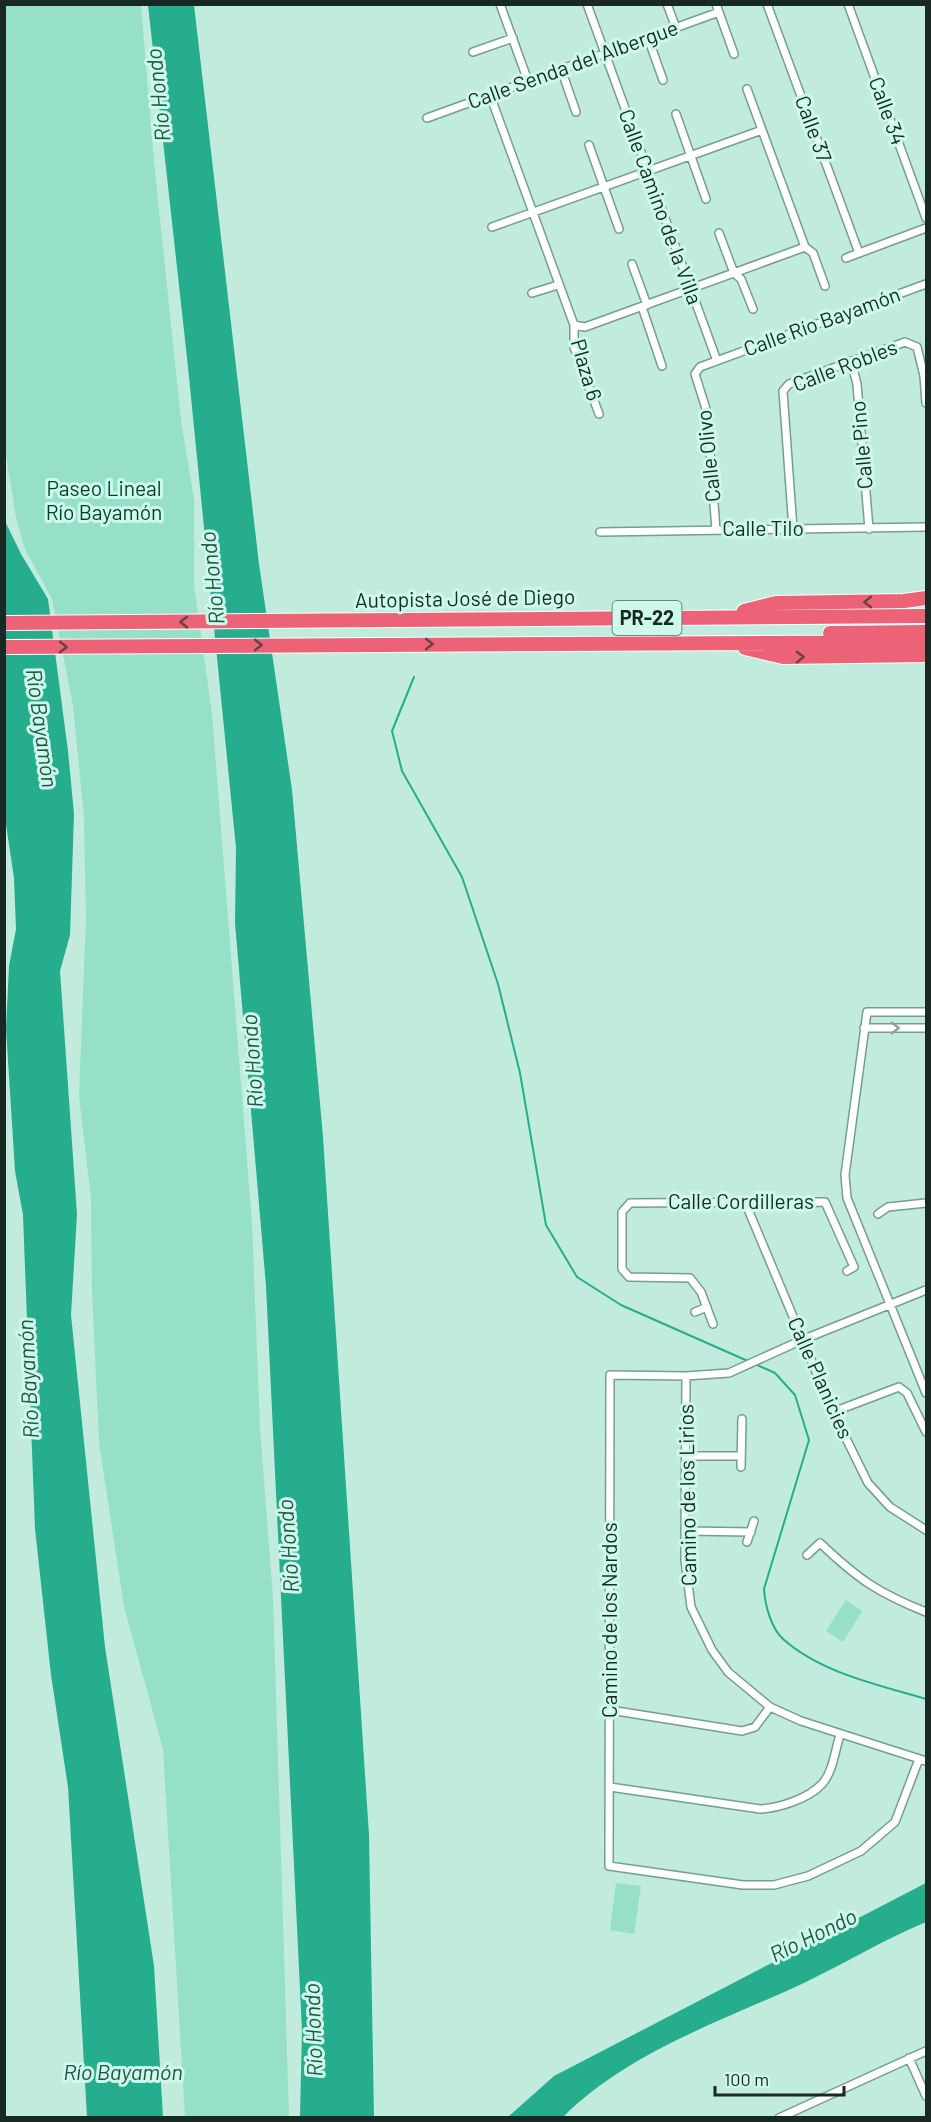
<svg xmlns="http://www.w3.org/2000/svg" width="931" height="2122" viewBox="0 0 931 2122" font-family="Barlow,sans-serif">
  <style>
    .green { fill: #96dfc8 }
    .water { fill: #26ad8e }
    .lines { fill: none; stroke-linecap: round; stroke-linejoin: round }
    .stream { stroke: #26ad8e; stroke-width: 2 }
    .street-casing { stroke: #759e91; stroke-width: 10 }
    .highway-casing { stroke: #fff; stroke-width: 16 }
    .street { stroke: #fff; stroke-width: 7 }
    .highway { stroke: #ec6378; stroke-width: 14 }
    .oneway { stroke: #6d4046 }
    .oneway2 { stroke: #979f9c }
    .labels { text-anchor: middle; stroke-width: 6; stroke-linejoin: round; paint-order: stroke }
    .shield { fill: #cdf9ea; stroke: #4e675f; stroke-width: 1.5 }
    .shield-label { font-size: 20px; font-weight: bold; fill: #182924 }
    .street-label { font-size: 21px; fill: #182924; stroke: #cdf9ea }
    .park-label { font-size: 21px; fill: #053e31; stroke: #cdf9ea }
    .water-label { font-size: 22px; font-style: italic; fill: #215547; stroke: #cdf9ea }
  </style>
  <rect width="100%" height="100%" fill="#c0ebdd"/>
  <!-- green -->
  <path class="green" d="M6,5h135l13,157 27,258 13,80v85l18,129 40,510 8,204 13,170 16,519h-104l-22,-368 -39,-142 -25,-165 -7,-152 -1,-91 -12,-103 7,-178 -2,-100 -11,-113 -21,-106 -27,-50 -9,-31 -11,-69z
    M846,1600l16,11 -19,31 -17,-11z
    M616,1883l25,3 -7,48 -24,-4z"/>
  <!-- water -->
  <path class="water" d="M148,5h46l65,559 33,226 31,347 46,698 5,282h-74l2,-86 -36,-745 -31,-363 1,-75 -48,-481z
    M4,519l17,35 27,45 20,152 6,63 -4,121 -10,36 17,243 -6,101 34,332 49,319 9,151h-76l-19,-330 -17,-112 -16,-146 -12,-314 -8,-44 -9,-142 3,-63 7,-37 -2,-51 -10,-67z
    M926,1883v39c-41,17 -81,41 -122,61 -82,38 -176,69 -241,134h-55l46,-41z"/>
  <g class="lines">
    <!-- stream -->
    <path class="stream" d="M414,677l-22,54 10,40 60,106 36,107 22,89 26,152 31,52 44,28 129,57
      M755,1364l20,9 20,22 14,45 -45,149c1,16 7,39 19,50 38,34 96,46 143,60"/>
    <defs>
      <path id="street" d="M500,4l28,77
        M587,4l130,357
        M667,4l9,24
        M716,4l18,50
        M767,4l92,249
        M848,4l78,214
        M648,38l15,42
        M473,52l40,-14
        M561,69l15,43
        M747,89l58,158
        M490,95l84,230v22l25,67
        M676,114l30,85
        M427,118l292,-106
        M589,145l30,84
        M492,227l270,-97
        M719,233l15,40 7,6 12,30
        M805,247l8,6 12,33
        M846,258l80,-30
        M632,264l15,41
        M532,293l26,-8
        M642,307l20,59
        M574,325l11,2 220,-80
        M851,361l6,23 12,145
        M793,529l-10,-138 6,-7 116,-42 12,5 7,29 2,27
        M716,530l-9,-118 -12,-38 5,-7 226,-83
        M600,532l326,-5
        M926,1012h-59l-22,163 2,23 79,195
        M864,1028h62
        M745,1202l88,210 35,71 22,24 36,23
        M878,1214l10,-7 38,-4
        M695,1312l12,-5
        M713,1324l-12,-32 -11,-14 -61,-1 -7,-8v-57l8,-9 195,-1 29,65 -7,4
        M686,1376l-1,184 6,47 21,43 16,22 42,35 31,14 125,40
        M833,1412l66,-25 8,6 19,39
        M686,1456h55
        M741,1467l1,-48
        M685,1531l66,1
        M747,1542l7,-21
        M807,1555l13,-12c38,36 58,50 106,69
        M610,1710l132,21 13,-4 15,-20
        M919,1759l-24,63 -34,29 -53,25 -34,9h-31l-134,-19 1,-491 76,1 43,-3 73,-33 124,-50
        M610,1787l150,22c19,-1 48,-10 62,-25 11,-12 13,-34 18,-49
        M909,2058l17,38
        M779,2118l147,-67"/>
      <path id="highway" d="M744,611l32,-8 128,-2 22,-3
        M4,623l922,-7
        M830,633l96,-1
        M4,647l922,-5
        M745,648l38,9 143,-2"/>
    </defs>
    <!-- street casing -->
    <use href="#street" class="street-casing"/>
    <!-- highway casing -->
    <use href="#highway" class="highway-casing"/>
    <!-- street -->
    <use href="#street" class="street"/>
    <!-- highway -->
    <use href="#highway" class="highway"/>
  </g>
  <!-- one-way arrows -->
  <defs><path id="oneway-chevron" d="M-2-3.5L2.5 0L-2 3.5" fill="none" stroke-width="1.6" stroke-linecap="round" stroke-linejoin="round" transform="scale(1.5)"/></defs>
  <g class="oneway">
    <use href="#oneway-chevron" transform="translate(868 602) rotate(179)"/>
    <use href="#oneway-chevron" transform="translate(184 622) rotate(180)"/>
    <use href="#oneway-chevron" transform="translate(429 644)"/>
    <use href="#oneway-chevron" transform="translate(258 645)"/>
    <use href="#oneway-chevron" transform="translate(63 647)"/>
    <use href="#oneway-chevron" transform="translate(800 657) rotate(-1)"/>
  </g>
  <use class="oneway2" href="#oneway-chevron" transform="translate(895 1028)"/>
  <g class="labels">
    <!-- shield labels -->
    <rect class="shield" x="612.5" y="601" width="69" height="34" rx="4.5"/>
    <g class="shield-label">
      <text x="647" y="625">PR-22</text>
    </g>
    <!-- street labels -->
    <g class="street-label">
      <text transform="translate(573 65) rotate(-20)" y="7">Calle Senda del Albergue</text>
      <text transform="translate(887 111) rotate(70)" y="7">Calle 34</text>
      <text transform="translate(813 129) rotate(70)" y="7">Calle 37</text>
      <text transform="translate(660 207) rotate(70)" y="7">Calle Camino de la Villa</text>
      <text transform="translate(822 322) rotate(-20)" y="7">Calle Río Bayamón</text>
      <text transform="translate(845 366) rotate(-21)" y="7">Calle Robles</text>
      <text transform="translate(586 370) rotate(74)" y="7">Plaza 6</text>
      <text transform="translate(862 445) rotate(-95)" y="7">Calle Pino</text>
      <text transform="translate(709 456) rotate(-96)" y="7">Calle Olivo</text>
      <text x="763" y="536">Calle Tilo</text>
      <text transform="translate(465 599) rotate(-1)" y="7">Autopista José de Diego</text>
      <text x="741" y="1209">Calle Cordilleras</text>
      <text transform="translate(820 1378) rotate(66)" y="7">Calle Planicies</text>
      <text transform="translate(688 1495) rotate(-91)" y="7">Camino de los Lirios</text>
      <text transform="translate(610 1620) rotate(-90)" y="7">Camino de los Nardos</text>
    </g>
    <!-- park labels -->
    <g class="park-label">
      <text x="104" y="496">Paseo Lineal<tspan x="104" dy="24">Río Bayamón</tspan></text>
    </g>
    <!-- water labels -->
    <g class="water-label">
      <text transform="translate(158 95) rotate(-96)" y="8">Río Hondo</text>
      <text transform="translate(212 578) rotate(-96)" y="8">Río Hondo</text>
      <text transform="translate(42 728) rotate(82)" y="8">Río Bayamón</text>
      <text transform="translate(252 1061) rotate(-94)" y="8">Río Hondo</text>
      <text transform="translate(28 1379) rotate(-93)" y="8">Río Bayamón</text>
      <text transform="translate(288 1546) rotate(-94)" y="8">Río Hondo</text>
      <text transform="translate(813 1935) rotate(-26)" y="8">Río Hondo</text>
      <text transform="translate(313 2030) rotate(-92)" y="8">Río Hondo</text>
      <text x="123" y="2080">Río Bayamón</text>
    </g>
  </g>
  <!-- border -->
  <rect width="931" height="2122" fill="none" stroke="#182924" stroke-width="12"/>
  <!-- scale -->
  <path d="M715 2086v9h129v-9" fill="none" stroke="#182924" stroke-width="3"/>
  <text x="724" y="2086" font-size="18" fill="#182924" stroke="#cdf9ea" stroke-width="4.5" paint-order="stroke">100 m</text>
</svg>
